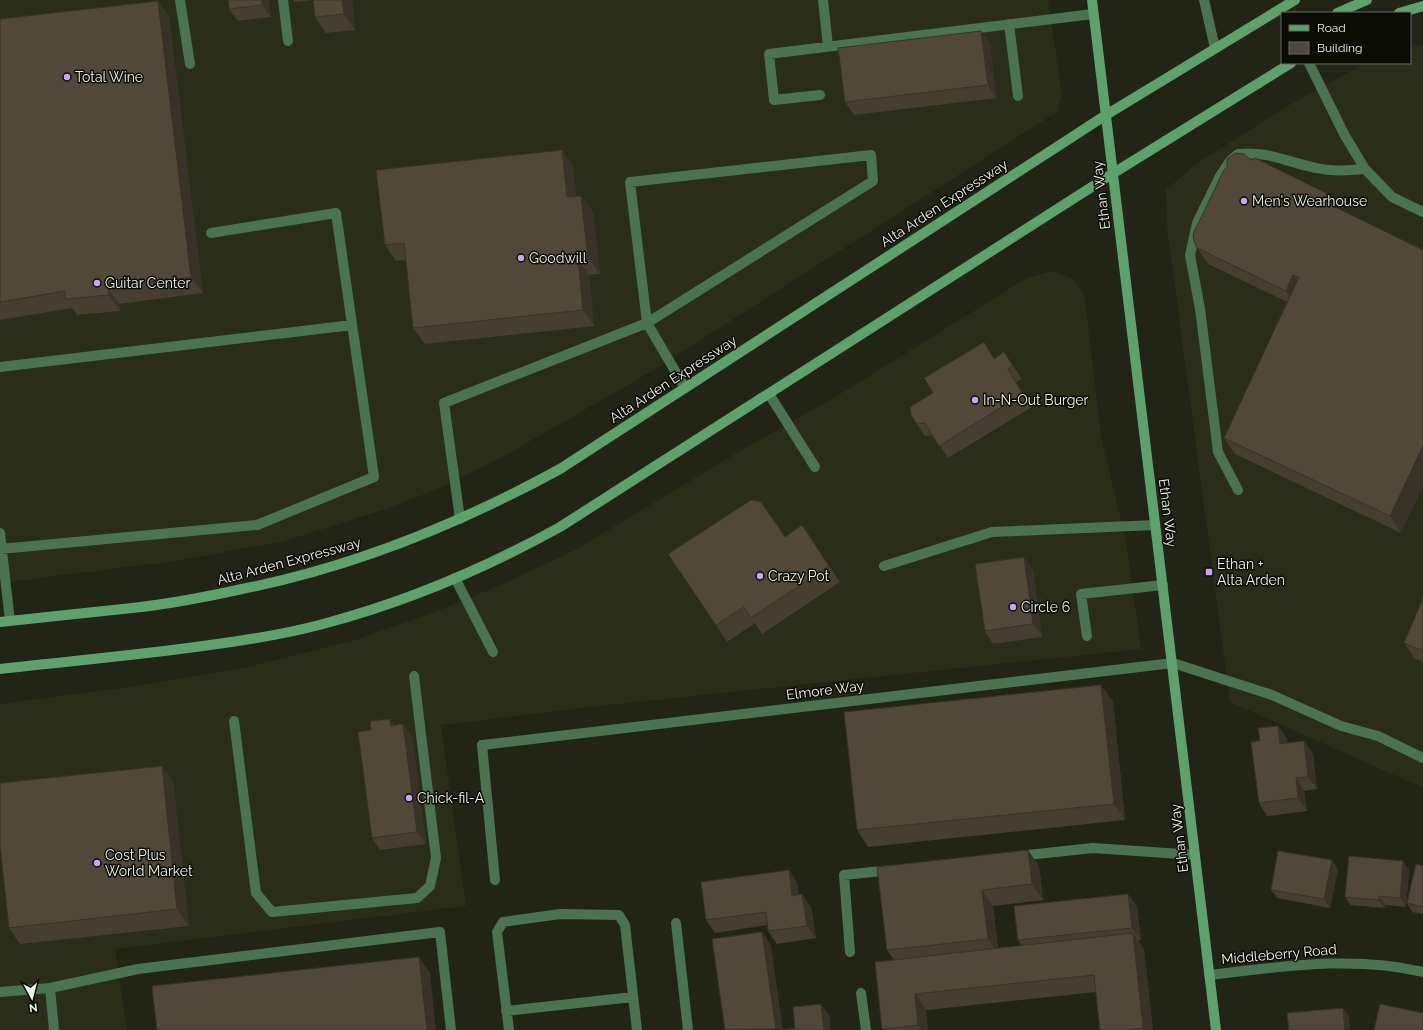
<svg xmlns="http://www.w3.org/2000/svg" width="1423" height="1030" viewBox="0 0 1423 1030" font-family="Raleway,sans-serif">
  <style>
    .built { fill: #2a2d18 }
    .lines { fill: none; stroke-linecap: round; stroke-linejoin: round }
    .lane { stroke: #4b7352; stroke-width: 10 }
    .street { stroke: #4b7352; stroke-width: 10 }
    .secondary { stroke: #5fa16d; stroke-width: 10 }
    .wall { fill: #463e31 }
    .shaded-wall { fill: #393228 }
    .building { fill: #514839; stroke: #393228 }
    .poi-dot { fill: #c5a7f1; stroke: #0b0c06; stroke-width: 1.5 }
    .labels { text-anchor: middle; stroke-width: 3; stroke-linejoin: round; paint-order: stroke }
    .poi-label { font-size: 14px; fill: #f0f1e8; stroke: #0b0c06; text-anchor: start }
    .street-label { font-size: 14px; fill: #f0f1e8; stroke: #0b0c06 }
  </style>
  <rect width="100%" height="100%" fill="#222415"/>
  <!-- built -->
  <path class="built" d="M0,0h1048l14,94 -5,18 -403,258 -148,85 -68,34 -52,20 -104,33 -114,20 -168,21z
    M1423,44v744l-193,-86 -63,-475 -1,-37 30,-26 88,-56 81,-45h45v-15z
    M1051,271l21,7 9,12 4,10 16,135 25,107 15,107 -533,56 -167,20 25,181 -351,43 12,81h-127v-326l135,-18 113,-19 107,-27 82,-29 59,-24 79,-37 170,-102 100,-57 182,-113z"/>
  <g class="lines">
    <!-- lane -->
    <path class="lane" d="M180,0l10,64
      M283,0l5,41
      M823,0l5,46
      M1204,0l11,48
      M1009,24l9,72
      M1309,63l35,71 21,35 27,28 31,15
      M820,95l-46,5 -5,-46 324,-40
      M871,155l2,26 -226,142 -17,-141z
      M0,367l352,-42
      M769,394l46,73
      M1238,490l-20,-38 -18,-143 -10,-54 7,-32 23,-47 10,-15 8,-7c32,-3 48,8 78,14 16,4 32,2 49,1
      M460,519l-16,-116 203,-80 38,65
      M0,533l10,88
      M0,549l257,-24 117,-48 -38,-264 -125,20
      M884,566l108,-34 163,-7
      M455,578l38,74
      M1087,636l-6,-42 82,-9
      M1173,663l99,32 69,31 37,10 45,22
      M234,721l22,172 16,19 145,-14 13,-12 6,-28 -22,-182
      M482,745l13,135
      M1018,856l75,-8 102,7
      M676,923l12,107
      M850,952l-6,-77 47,-5
      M50,988l88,-19 302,-37 11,98
      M0,992l50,-4 4,42
      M861,993l5,37
      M506,1011l127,-14
      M509,1030l-12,-98 6,-10 57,-8 59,1 6,10 12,105"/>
    <!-- street -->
    <path class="street" d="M482,745l691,-82
      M1209,975c71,-8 143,-20 214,-3"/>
    <!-- secondary -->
    <path class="secondary" d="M1092,0l124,1030
      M1337,13l30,-13
      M1399,13l24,-7
      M0,622c44,-5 88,-9 132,-14 37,-4 74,-11 110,-19 112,-22 219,-66 318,-120l546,-354 189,-115
      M0,669c70,-8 140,-14 210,-24 38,-5 76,-11 113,-21 83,-22 163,-56 237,-97l552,-353 179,-111"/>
  </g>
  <!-- wall -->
  <path class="wall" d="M228,0h41l2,17 -33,4 -9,-12z
    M293,0h59l3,30 -29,3 -11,-16 -2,-17 -18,2z
    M158,1l11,16 34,276 -84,11 1,7 -43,4 -5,-7 -72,12v-301z
    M990,43l6,55 -142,17 -9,-13z
    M562,150l11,16 3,31 5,-1 12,16 7,62 -11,1 5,51 -169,18 -12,-16 -7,-68 -10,1 -11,-16z
    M1255,158l146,375 -166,-79 -11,-16 63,-136 -79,-38 -11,-16 30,-80 24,-8z
    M1004,352l18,27 -6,3 16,25 -84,51 -15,-23 -8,1 -14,-21z
    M773,518l12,19 17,-12 38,57 -78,52 -7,-11 -28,19 -11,-17z
    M1033,570l9,67 -49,7 -8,-13z
    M1423,598v64l-8,-3 -11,-16z
    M1101,685l12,17 12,118 -257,27 -11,-17z
    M394,725l18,11 14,108 -46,6 -8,-12 -1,-108z
    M1278,726l9,13v4l17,-2 9,13 4,35 -13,2 3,20 -40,5 -8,-13 1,-62z
    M173,782l16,144 -169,18 -11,-16z
    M1039,866l4,34 -50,6 5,42 24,-2 -4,-6 119,-34 4,34h-3l6,10 9,80h-53l-4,-38 -170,18 2,20h-45l-1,-1 12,-69 -7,-10 -10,-83z
    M1423,866v48l-11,-2 -5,-9z
    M1338,869l-8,39 -53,-10 -6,-8z
    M1409,869l-3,38 -21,-2v3l-34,-3 -6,-8z
    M789,870l8,13 2,12 12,12 5,31 -39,6 -9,-13v-6l-53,8 -9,-13z"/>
  <!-- shaded-wall -->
  <path class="shaded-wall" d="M262,0h7l2,17 -9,-12z
    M342,0h10l3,30 -11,-16z
    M158,1l11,16 34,276 -12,-16z
    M981,31l9,12 6,55 -8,-13z
    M562,150l11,16 5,48 -11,-17z
    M1326,193l12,16 -5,-3z
    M581,196l12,16 7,62 -12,-16z
    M578,259l11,16 5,51 -11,-16z
    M1293,275l11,17 -7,15 -11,-16z
    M108,288l11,16 1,7 -11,-16z
    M1004,352l9,13 9,14 -9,-13z
    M1008,369l8,13 16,25 -9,-13z
    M1423,446v41l-22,46 -11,-17z
    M802,525l11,16 27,41 -11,-16z
    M1024,557l9,13 9,67 -9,-13z
    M1101,685l12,17 12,118 -11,-16z
    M390,719l8,12 -7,-5z
    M403,724l9,12 14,108 -9,-12z
    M1278,726l9,13 2,17 -9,-12z
    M1304,741l9,13 4,35 -9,-12z
    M162,766l11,16 16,144 -12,-17z
    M1296,778l8,13 3,20 -9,-13z
    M1028,850l11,16 4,34 -11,-16z
    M1332,860l6,9 -8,39 -6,-9z
    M1403,861l6,8 -3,38 -6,-9z
    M789,870l8,13 4,25 -9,-12z
    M982,890l11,16 6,49 -11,-16z
    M802,894l9,13 5,31 -9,-12z
    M1128,894l9,12 4,34 -9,-12z
    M1379,896l6,9v3l-6,-8z
    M762,932l9,13 12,85 -7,-1z
    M1133,933l11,17 9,80h-9l-1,-2z
    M419,957l11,16 6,57h-9z
    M915,994l11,16 2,20h-6l-4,-5z
    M821,1004l9,12 1,14h-7z
    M1343,1008l6,8 1,14h-5z"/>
  <!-- building -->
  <path class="building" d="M228,0h34v5l-33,4z
    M313,0h29l2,14 -29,3z
    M158,1l33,276 -83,11 1,7 -44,4v-8l-65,11v-283z
    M981,31l7,54 -143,17 -7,-54z
    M562,150l5,47 14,-1 7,62 -10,1 5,51 -170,18 -9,-85 -19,2 -9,-75z
    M1235,153l9,1 7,6 4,-2 71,35 7,13 90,44v196l-33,70 -166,-78 75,-161 -6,-2 -7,16 -89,-43 -3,-7 -1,-7 31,-64 3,-2v-9z
    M984,342l10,17 10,-7 9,14 -5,3 15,25 -84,52 -14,-23 -8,1 -6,-9 -1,-8 23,-14 -9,-15z
    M751,500l10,2 24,35 17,-12 27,41 -78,52 -7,-11 -28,18 -48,-71z
    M1024,557l9,67 -48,7 -10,-67z
    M1423,598v53l-19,-8z
    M1101,685l13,119 -257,26 -13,-118z
    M390,719l1,7 12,-2 14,108 -45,6 -14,-106 13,-2 -1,-9z
    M1278,726l2,18 24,-3 4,36 -12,1 2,20 -39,5 -8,-61 9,-1 -2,-13z
    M162,766l15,143 -168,19 -9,-83v-62z
    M1028,850l4,34 -50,6 6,49 -101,11 -10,-83z
    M1278,851l54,9 -8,39 -53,-9z
    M1349,856l54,5 -3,37 -21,-2v4l-34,-3z
    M1416,864l7,2v41l-16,-4z
    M789,870l3,26 10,-2 5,32 -39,5 -2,-19 -60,8 -5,-38z
    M1128,894l4,34 -114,12 -4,-34z
    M762,932l14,97 -51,1 -13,-91z
    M1133,933l10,95 -16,2h-27l-6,-55 -179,19 3,31 -36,4 -7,-67z
    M419,957l8,73h-270l-5,-44z
    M821,1004l3,26h-41l12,-2 -2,-21z
    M1380,1004l43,9v17h-49z
    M1343,1008l2,22h-56l-2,-17z"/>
  <!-- markers -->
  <g class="poi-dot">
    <circle cx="67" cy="77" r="4"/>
    <circle cx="1244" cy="201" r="4"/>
    <circle cx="521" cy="258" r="4"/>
    <circle cx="97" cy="283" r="4"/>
    <circle cx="975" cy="400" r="4"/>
    <rect x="1205" y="568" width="8" height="8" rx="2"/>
    <circle cx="760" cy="576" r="4"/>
    <circle cx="1013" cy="607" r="4"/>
    <circle cx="409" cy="798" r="4"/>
    <circle cx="97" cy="863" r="4"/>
  </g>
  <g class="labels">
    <!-- poi labels -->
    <g class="poi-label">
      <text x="75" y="82">Total Wine</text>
      <text x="1252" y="206">Men's Wearhouse</text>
      <text x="529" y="263">Goodwill</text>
      <text x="105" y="288">Guitar Center</text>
      <text x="983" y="405">In-N-Out Burger</text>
      <text x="1217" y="569">Ethan +<tspan x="1217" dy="16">Alta Arden</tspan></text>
      <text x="768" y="581">Crazy Pot</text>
      <text x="1021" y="612">Circle 6</text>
      <text x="417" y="803">Chick-fil-A</text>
      <text x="105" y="860">Cost Plus<tspan x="105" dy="16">World Market</tspan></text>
    </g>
    <!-- street labels -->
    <g class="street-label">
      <text transform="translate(1101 195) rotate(-97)" y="5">Ethan Way</text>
      <text transform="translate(944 203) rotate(-33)" y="5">Alta Arden Expressway</text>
      <text transform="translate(673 379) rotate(-33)" y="5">Alta Arden Expressway</text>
      <text transform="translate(1168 513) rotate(83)" y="5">Ethan Way</text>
      <text transform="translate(289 561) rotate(-15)" y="5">Alta Arden Expressway</text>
      <text transform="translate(825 690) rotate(-7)" y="5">Elmore Way</text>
      <text transform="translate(1179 838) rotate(-97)" y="5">Ethan Way</text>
      <text transform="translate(1279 954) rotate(-5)" y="5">Middleberry Road</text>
    </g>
  </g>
  <!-- legend -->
  <rect x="1281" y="12" width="130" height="52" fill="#0b0c06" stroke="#676860"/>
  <rect x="1289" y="25" width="20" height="6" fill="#5fa16d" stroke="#676860"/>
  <text x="1317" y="32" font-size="12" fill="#f0f1e8">Road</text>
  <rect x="1289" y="42" width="20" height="12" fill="#514839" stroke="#676860"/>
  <text x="1317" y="52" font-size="12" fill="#f0f1e8">Building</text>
  <!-- north arrow -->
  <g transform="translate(32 998) rotate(173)" stroke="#0b0c06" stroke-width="3" paint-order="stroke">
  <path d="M0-3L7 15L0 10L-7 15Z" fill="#f0f1e8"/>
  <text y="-6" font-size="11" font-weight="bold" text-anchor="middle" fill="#f0f1e8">N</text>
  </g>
</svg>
